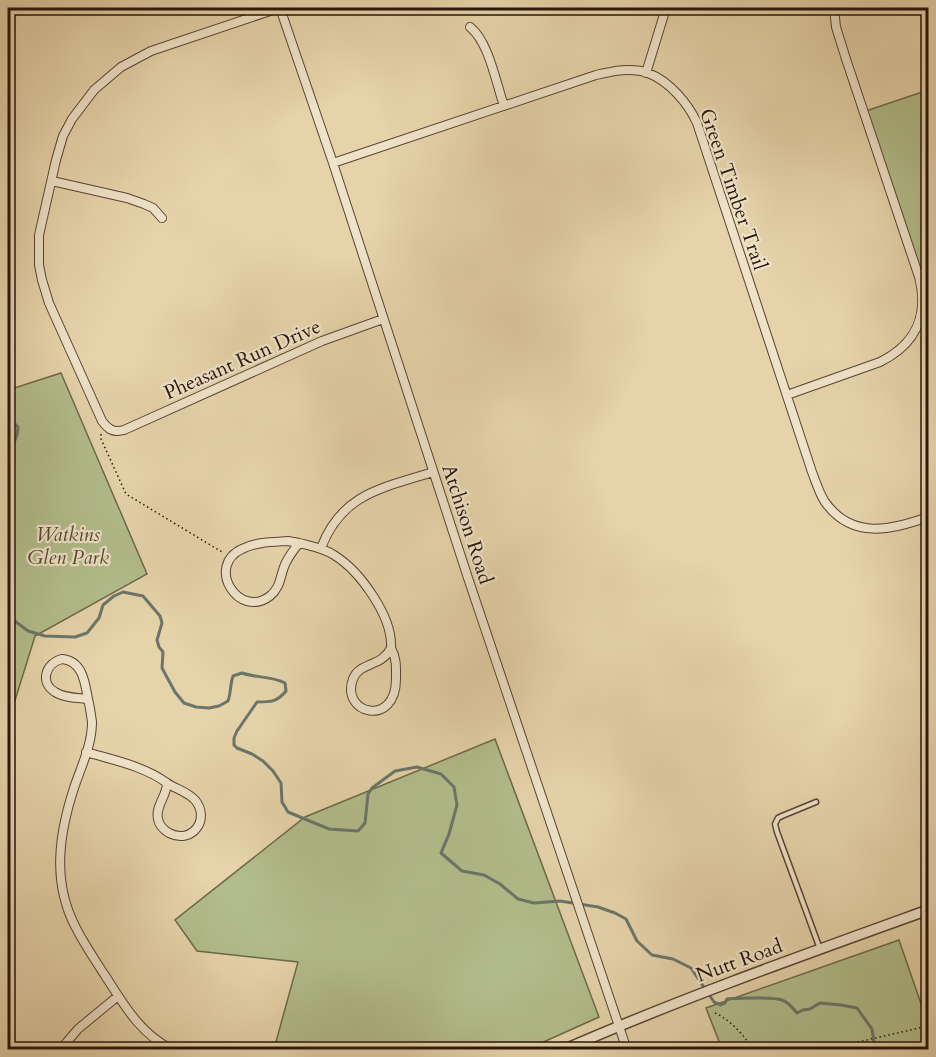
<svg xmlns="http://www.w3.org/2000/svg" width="936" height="1057" viewBox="0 0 936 1057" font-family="Cardo,serif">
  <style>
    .green { fill: #b2bd8b; stroke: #6c694a; stroke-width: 1.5 }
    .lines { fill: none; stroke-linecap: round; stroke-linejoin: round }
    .stream { stroke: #6a766b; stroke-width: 3 }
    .service-casing { stroke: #574432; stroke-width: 7 }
    .minor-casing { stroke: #574432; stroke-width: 10 }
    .tertiary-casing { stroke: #574432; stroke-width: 12 }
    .path { stroke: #27150a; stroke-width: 1.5; stroke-dasharray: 1.5 3; stroke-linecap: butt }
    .service { stroke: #efe2c8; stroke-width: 4 }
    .minor { stroke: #efe2c8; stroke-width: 8 }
    .tertiary { stroke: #efe2c8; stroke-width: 9 }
    .labels { text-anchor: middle; stroke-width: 4.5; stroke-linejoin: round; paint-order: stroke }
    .street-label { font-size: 20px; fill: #27150a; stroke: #efe2c8 }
    .park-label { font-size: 20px; font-style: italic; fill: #514731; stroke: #efe2c8 }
  </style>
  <rect width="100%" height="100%" fill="#e6d3aa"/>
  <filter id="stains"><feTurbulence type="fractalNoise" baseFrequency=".00333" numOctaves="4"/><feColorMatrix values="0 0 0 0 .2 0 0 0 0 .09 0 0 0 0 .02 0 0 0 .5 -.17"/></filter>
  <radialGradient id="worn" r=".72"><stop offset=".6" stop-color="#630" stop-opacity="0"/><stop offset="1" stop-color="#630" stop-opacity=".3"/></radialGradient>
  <!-- green -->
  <path class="green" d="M928,90v184l-9,3 -56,-165z
    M61,373l86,201 -112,62 -27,87v-333z
    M495,739l104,278 -71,32h-254l24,-87 -101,-11 -22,-31 130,-103z
    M899,940l29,84v25h-206l-16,-41z"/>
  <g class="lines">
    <!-- stream -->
    <path class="stream" d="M8,417l10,10c0,10 -3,16 -10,22
      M8,612l8,10 12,9 17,5 30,1 12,-4 12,-15 4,-13 11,-9 9,-4 20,4 17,20 2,7 -5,17 2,7 4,5 -1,16 13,24 9,11 12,4 13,1 10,-2 9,-5c3,-8 2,-16 5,-25l9,-3c14,5 30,3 43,10l1,8c-9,11 -15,11 -29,11l-20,29 -3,7v7l3,3 15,6 11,7 10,10 8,12 1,19 6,10 41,17 29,2 7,-8 3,-29 4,-6 23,-17 22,-4 24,7 13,13 3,18 -8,29 -8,19 21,18 22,4 16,9 18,15 16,4 26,-2 38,6 17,6 11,6 11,22 15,14 21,4 18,9 23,34 7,3 4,-2 2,-4c12,-1 45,-2 55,1 6,2 11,8 15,13l6,-3 7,-1 10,-6 21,2 16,3 15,21 3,21
      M907,1050h2"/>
    <defs>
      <path id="service" d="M816,802l-34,14 -4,2 -3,6 2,8 43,117"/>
      <path id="minor" d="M279,8l-128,43 -30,16 -27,23 -22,29 -9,17 -7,24 -17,75v30l3,15 7,23 53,118c6,8 11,12 22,9l198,-89 61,-22
        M280,8l53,155 135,415 159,472
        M470,27c19,15 26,56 34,79
        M646,73l20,-65
        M333,163l263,-88c17,-4 36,-8 52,-2 21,8 40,30 49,50l115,349c4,10 7,21 13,30 27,38 67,28 103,15
        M52,181l75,17 17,6 9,4 9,10
        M787,395l93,-33c36,-18 49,-46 39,-85l-73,-218 -10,-32 -2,-19
        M288,541l11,2c-6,8 -12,15 -15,24 -4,11 -4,21 -14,29 -31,24 -65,-30 -28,-47 13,-7 31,-7 46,-8z
        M299,543c12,3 24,5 35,12 26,16 59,62 57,93
        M321,548c21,-55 62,-60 112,-76
        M391,648c6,11 5,20 5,31 0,49 -56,35 -43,0 6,-17 29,-12 38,-31z
        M62,659c21,2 23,24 26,40 -10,-1 -24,-1 -33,-7 -16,-10 -9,-29 7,-33z
        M88,699c2,8 3,16 4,23 0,23 -11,45 -18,66 -15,46 -22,93 1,138 9,18 20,34 31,51 18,28 35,58 67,73
        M86,752c27,8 58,14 81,31
        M167,783c9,6 21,9 28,17 16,19 -3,45 -26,33 -5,-3 -10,-8 -11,-14 -3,-13 9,-23 9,-36z
        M60,1050l18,-21 40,-33"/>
      <path id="tertiary" d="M563,1050c119,-52 243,-96 365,-140"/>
    </defs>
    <!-- service casing -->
    <use href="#service" class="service-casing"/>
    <!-- minor casing -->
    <use href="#minor" class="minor-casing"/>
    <!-- tertiary casing -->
    <use href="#tertiary" class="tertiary-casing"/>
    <!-- path -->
    <path class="path" d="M101,434v5l25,55 96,58
      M8,541l8,1
      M715,1013c16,7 29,23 39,37
      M826,1050l19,-5
      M846,1050l-1,-5 83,-19"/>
    <!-- service -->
    <use href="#service" class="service"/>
    <!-- minor -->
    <use href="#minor" class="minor"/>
    <!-- tertiary -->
    <use href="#tertiary" class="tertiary"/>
  </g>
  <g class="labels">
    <!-- street labels -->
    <g class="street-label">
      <text transform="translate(734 189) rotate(71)" y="7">Green Timber Trail</text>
      <text transform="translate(242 359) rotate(-24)" y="7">Pheasant Run Drive</text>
      <text transform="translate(468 524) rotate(72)" y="7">Atchison Road</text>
      <text transform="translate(739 960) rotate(-20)" y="7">Nutt Road</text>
    </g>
    <!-- park labels -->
    <g class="park-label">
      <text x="68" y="541">Watkins<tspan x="68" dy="23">Glen Park</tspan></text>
    </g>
  </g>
  <!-- margin -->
  <rect width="936" height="1057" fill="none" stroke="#e6d3aa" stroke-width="30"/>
  <rect x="9" y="9" width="918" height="1039" fill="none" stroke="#27150a" stroke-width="3"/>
  <rect x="15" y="15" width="906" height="1027" fill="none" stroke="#27150a" stroke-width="1.5"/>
  <rect width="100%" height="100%" filter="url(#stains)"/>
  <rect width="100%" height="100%" fill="url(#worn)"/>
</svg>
